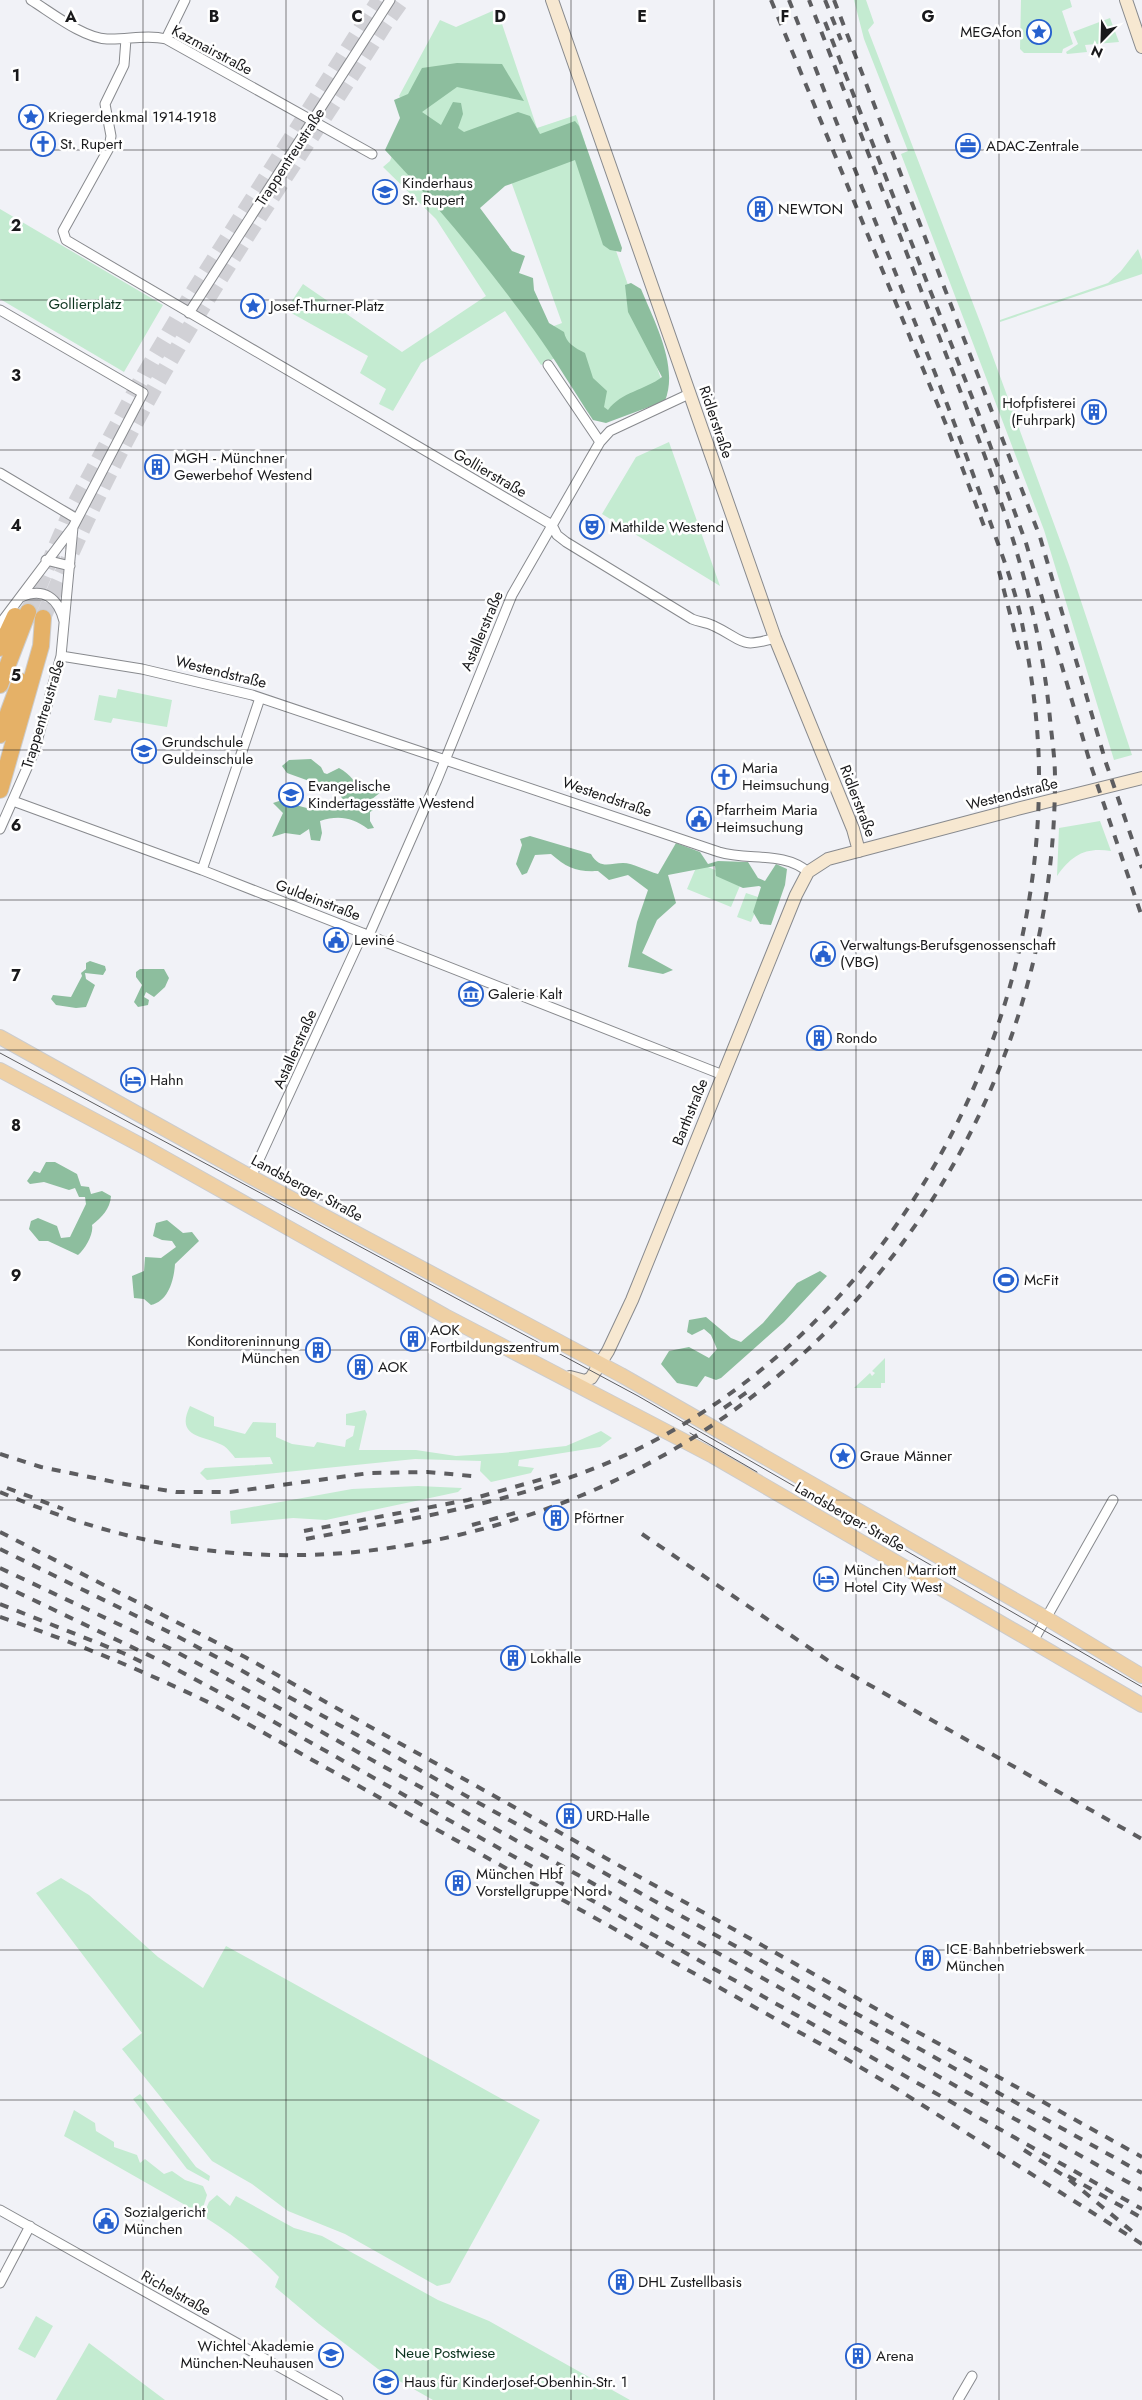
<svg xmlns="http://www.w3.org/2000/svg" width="1142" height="2400" viewBox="0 0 1142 2400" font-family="Jost,sans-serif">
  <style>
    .green { fill: #c4ebd1; fill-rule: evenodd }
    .forest { fill: #8dbe9e }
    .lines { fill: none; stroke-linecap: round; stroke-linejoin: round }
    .highway-tunnel { stroke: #d1d1d6; stroke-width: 16; stroke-dasharray: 16 8; stroke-linecap: butt }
    .street-casing { stroke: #888a8e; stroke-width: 11 }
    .secondary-casing { stroke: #888a8e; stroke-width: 14 }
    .primary-casing { stroke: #cccccd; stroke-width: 16 }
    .highway-casing { stroke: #cccccd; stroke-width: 18 }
    .street { stroke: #fff; stroke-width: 9 }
    .secondary { stroke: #f7e8d1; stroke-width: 12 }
    .primary { stroke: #efd0a4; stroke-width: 14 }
    .highway { stroke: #e5b167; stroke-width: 16 }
    .tram { stroke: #5d5d60; stroke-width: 1 }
    .rail { stroke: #5d5d60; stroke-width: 4; stroke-dasharray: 9 9; stroke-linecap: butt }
    .grid { fill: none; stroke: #19191b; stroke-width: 1; stroke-opacity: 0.55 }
    .labels { text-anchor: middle; stroke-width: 5; stroke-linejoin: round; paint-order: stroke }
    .poi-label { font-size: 15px; fill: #19191b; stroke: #fff; text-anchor: start }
    .street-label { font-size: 15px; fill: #19191b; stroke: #fff }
    .park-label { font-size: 15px; fill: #0a321d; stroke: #fff }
    .grid-label { font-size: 16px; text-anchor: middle; font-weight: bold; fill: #19191b; stroke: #fff; stroke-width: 5; stroke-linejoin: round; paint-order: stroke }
  </style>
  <rect width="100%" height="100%" fill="#f1f2f7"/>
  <!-- green -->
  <path class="green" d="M854,0h12l8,23 -6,7 114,297 87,238 63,190 -18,5 -70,-230 -143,-376 7,-3 -44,-112z
    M1021,0h49l2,7 -10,4 11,33 -10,5 -1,4h-38l-4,-4z
    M497,9l40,119 39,-13 9,28 -5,1 1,7 86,245 -56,22 -50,-63 -20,10 -36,-54 -84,52 -28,48 -14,-7 7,-15 -26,-16 8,-17 -82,-46 17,-26 99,68 84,-56 -50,-77 -53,-52 7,-6 21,-53 -12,-12 41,-76 16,7zM508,173l54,150 -19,7 -75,-120z
    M1110,18l9,24 -34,3 2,7 -20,2 -1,-2 12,-8 -5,-12z
    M0,209l163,96 -39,67 -124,-73z
    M1138,249l4,11v14l-142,48v-2l108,-37 13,-12z
    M669,442l51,144 -118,-72 34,-57z
    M118,689l54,11 -5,27 -54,-9 -2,5 -17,-3 5,-25 17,3z
    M1100,821l11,30c-26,-4 -39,4 -54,25l2,-48z
    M698,863l44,18 -11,26 -44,-18z
    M746,893l15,5 -10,24 -14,-5z
    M885,1358v25h-4v5h-27l16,-15 2,3 3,-3 -3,-2z
    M190,1406l24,11v9l31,8 8,-12 23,1v14l16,7 22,3 3,-5 28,5 1,-7 7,-4 2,-10 -9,-1v-11l19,-4 2,4 -8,36h57l40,6 46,-3 64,-7 35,-15 11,7 -12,9 -81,13 -1,6 16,2 -3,5 -40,9 -11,-11 1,-10 -66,-2 -208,21 -7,-7 5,-5 68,-4 -3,-7 -35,1c-3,-4 -7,-9 -11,-12 -18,-11 -50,-7 -34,-40z
    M418,1486l44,2 -4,4 -132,28 -33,-2 -62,6 -1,-13 122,-22z
    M61,1878l28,17 69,62 45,31 23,-42 314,174 -90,163 -13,3 -92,-52 -57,-23 -36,-27 -40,-23 -90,-112 20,-16 -106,-140z
    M140,2094l56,73 14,9 -1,5 -22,-12 -54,-70z
    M74,2110l21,13 1,8 18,11v5l23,8 3,8 5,-4 19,15 8,-3 13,9 18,6 4,9 -6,19 -137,-78z
    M217,2195l13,11 6,-10 58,32 28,8 116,64 51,21 141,79h-197l-55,-31 -59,-45 -44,-37 4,-10c-23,-24 -48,-44 -76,-61l6,-14z
    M36,2316l17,10 -18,32 -17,-9z
    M89,2343l76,57h-109z"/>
  <!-- forest -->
  <path class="forest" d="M457,63l45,1 22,37 -67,-14 -35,25 19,13 12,-23 8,1 2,11 -5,14 6,4 54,-20 12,4 10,18 35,-13 4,5 43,122 -1,4 -11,-2 -7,-5 -28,-85 -70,26 -25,22 32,43 13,5 -6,17 14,5 1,12 15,33 15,9c2,11 11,16 21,21l8,25 14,13 -3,16 4,3c13,-18 37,-20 54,-33l-34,-65 -3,-27 6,-2 10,6c13,32 38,77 24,112l-59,22 -13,-3c-20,-30 -38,-61 -59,-90 -46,-63 -95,-123 -149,-180l15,-32 -6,-18 14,-6 14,-26z
    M311,759l10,8 3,6 3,1 12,-6c12,6 16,17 24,19l7,-5 9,2 2,8 -9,7 3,10 -5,3v9l4,7 -6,1c-16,-12 -30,-14 -48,-8l2,12 -2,8 -9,-1 -2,-11 -9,6 -15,-2 -13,4 11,-24 -10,-10 9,-3c22,9 40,13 64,4l-11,-16 -7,-3 -12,6 -4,-9 -25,-9 -5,-7 7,-6z
    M530,836l61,18c9,16 19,9 32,9 10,0 24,8 35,11l18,-31 24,9 8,12 10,-3 30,1 10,16 7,3 11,-17 11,5 -2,16 -14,40 -11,-1 -7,-12 8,-25 -2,-1 -16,2 -27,-12 -1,-10 -47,9 8,28 -19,17 -15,33 31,17 -10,4 -35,-7 9,-45 11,-32 -20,-15 -19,5 -11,-9c-22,1 -31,-3 -47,-17l-16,1 -8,18 -5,2 -6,-11 6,-19 -2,-6z
    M90,961l15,5 1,4 -3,5 -18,-2 1,6 9,6 -9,22 -10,1 -20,-3 -5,-6 2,-4 18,2 11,-21 -1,-3 5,-4v-6z
    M140,969h24l5,9 -4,9 -11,10 -8,-5 -2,5 5,3 -1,5 -10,2 -4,-5 8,-17 -6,-8v-5z
    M46,1162h9l22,12 4,12 8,1 2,7 11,-3 9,5c-1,13 -9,21 -19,29 2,9 -7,24 -14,30l-30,-14h-9l-10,-12 2,-8 7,-3 19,8 4,12 9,-1 16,-33 -1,-7h-6l-4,-9 -6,2 -25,-8 -14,2 -3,-3 7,-10 6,2z
    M167,1220l16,13 9,-1 7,9 -24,23c-1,15 -6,37 -24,41l-7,-6 -10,-1 -2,-22 12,-5 1,-14 16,1 15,-11 -4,-6 -10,-1 -9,-4 3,-13z
    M820,1271l7,5 -43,46 -63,56 -5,2 -11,-4 -8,11 -20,-4 -16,-19 8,-13 20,-4 20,11 8,-9 -6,-14 -7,-6 -12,6 -5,-3 2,-12 17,-3 25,21 10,4 22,-19 34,-40z"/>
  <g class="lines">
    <!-- highway-tunnel -->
    <path class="highway-tunnel" d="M28,612l43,-101 74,-138 47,-79 187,-294
      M43,618c46,-109 99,-215 162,-315 58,-94 120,-186 180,-279l17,-24"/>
    <defs>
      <path id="street" d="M31,0c21,13 52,38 76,39 20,1 40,-5 59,0l206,115
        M126,39l-2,26 -19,39 6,32 -2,12 -46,83 3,9 486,285 5,10 9,7 126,77c7,3 15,3 22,7 30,14 25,23 61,12
        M166,39l19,-39
        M0,310l143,83 -70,134 -73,97
        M189,313l201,-313
        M548,365l52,77
        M0,473l77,46
        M46,560l24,6
        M21,597c23,-10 37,1 43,24
        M61,656l81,13 110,26 467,157c29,9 65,-1 89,20
        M13,801l189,69 521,205
        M0,829l34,-77 27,-96 12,-129
        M202,870l58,-172
        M369,935l68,-155 75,-185 88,-153 10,-11 79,-37
        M251,1177l112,-244
        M1032,1643l81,-143
        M0,2210l338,190
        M0,2283l30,-57
        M958,2400l14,-24"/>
      <path id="secondary" d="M552,0l223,638 78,191 6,22
        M1126,0l16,47
        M570,1377l15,4 6,-3 17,-27 24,-51 164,-405 12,-23 20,-13 189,-50 125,-31"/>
      <path id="primary" d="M0,1037l251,140 370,198 425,243 96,58
        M0,1070l148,79 297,167 268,140 429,249"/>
      <path id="highway" d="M0,648l15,-32
        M0,685l28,-73
        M0,735l20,-54
        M0,790l41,-144 2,-28"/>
    </defs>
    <!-- street casing -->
    <use href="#street" class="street-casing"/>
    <!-- secondary casing -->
    <use href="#secondary" class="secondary-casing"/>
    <!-- primary casing -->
    <use href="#primary" class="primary-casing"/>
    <!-- highway casing -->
    <use href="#highway" class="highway-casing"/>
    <!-- street -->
    <use href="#street" class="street"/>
    <!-- secondary -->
    <use href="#secondary" class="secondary"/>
    <!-- primary -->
    <use href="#primary" class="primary"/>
    <!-- highway -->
    <use href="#highway" class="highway"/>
    <!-- tram -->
    <path class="tram" d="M0,1053l638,343 504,291
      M690,1433l67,39"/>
    <!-- rail -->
    <path class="rail" d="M771,0l176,427 37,99
      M825,0l16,40
      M834,0l206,537 66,226 36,105
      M825,22l154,393 47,128 65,223 51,151
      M999,571l21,82
      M724,1408l29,-20
      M0,1454l41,13 78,16 57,9h54l140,-19 57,-1 45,4
      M7,1488l56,21
      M0,1492c68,29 140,51 214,59 124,14 251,-8 366,-55 290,-120 475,-406 475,-718 0,-20 -3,-39 -5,-59 -12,-133 -62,-257 -110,-380 -44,-113 -87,-226 -131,-339
      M472,1525l43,-12
      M304,1531l164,-31 89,-25
      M0,1532l245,125 897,500
      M642,1534l194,132 306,173
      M306,1539c114,-22 230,-39 336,-92 246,-124 398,-397 397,-671 0,-53 -8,-107 -18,-158 -8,-36 -22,-71 -34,-105 -18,-50 -36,-100 -56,-150 -48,-121 -95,-242 -142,-363
      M0,1549l171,84 66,35 905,505
      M0,1568l171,81 56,30 915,511
      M0,1584l163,78 104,56 875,491
      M0,1604l123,49 25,12
      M0,1617c74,25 144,54 214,88l619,346 64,38 245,155
      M1024,2150l42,27 68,56
      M1068,2176l74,42"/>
  </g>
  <!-- grid -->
  <path class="grid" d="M143,0v2400M286,0v2400M428,0v2400M571,0v2400M714,0v2400M856,0v2400M999,0v2400M0,150h1142M0,300h1142M0,450h1142M0,600h1142M0,750h1142M0,900h1142M0,1050h1142M0,1200h1142M0,1350h1142M0,1500h1142M0,1650h1142M0,1800h1142M0,1950h1142M0,2100h1142M0,2250h1142"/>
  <!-- icons -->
  <defs>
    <symbol id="sight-ring" viewBox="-11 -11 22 22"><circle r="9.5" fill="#fff" stroke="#2761ce" stroke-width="1.5"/><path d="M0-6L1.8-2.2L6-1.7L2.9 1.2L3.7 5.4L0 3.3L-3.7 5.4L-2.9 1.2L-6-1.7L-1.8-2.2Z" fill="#2761ce"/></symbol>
    <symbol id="church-ring" viewBox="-11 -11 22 22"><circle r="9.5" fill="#fff" stroke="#2761ce" stroke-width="1.5"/><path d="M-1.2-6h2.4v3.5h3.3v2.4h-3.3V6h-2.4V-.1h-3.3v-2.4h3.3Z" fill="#2761ce"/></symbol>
    <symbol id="office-ring" viewBox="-11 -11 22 22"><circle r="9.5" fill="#fff" stroke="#2761ce" stroke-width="1.5"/><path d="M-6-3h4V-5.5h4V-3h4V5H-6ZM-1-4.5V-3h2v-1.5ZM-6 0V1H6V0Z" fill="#2761ce"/></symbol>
    <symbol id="school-ring" viewBox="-11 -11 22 22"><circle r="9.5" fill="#fff" stroke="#2761ce" stroke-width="1.5"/><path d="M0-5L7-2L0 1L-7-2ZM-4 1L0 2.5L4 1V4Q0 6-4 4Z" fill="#2761ce"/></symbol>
    <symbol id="building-ring" viewBox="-11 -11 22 22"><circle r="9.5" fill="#fff" stroke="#2761ce" stroke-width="1.5"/><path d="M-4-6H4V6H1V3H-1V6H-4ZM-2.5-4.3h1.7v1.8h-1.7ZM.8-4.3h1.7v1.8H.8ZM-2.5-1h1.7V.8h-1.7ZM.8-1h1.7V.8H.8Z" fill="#2761ce"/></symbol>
    <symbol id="theatre-ring" viewBox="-11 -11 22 22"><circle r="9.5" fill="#fff" stroke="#2761ce" stroke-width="1.5"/><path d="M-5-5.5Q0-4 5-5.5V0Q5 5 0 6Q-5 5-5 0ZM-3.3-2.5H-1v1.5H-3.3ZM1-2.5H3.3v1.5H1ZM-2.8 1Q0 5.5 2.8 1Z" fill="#2761ce"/></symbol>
    <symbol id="civic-ring" viewBox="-11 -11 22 22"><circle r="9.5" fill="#fff" stroke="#2761ce" stroke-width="1.5"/><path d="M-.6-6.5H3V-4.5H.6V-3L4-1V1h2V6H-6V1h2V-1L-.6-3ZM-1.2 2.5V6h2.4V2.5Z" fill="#2761ce"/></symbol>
    <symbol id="museum-ring" viewBox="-11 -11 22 22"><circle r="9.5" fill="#fff" stroke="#2761ce" stroke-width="1.5"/><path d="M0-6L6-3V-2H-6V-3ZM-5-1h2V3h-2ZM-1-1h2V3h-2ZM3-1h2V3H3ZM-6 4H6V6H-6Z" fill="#2761ce"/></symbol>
    <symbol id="hotel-ring" viewBox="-11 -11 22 22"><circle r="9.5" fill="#fff" stroke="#2761ce" stroke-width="1.5"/><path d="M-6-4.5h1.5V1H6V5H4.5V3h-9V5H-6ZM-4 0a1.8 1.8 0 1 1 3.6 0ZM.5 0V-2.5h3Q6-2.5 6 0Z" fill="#2761ce"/></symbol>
    <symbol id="stadium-ring" viewBox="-11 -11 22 22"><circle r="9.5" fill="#fff" stroke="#2761ce" stroke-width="1.5"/><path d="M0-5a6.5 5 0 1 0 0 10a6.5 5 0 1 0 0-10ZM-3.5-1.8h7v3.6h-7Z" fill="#2761ce"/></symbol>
  </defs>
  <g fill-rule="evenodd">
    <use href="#sight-ring" x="1025" y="18" width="28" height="28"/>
    <use href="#sight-ring" x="17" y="103" width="28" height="28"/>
    <use href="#church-ring" x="29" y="130" width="28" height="28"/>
    <use href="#office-ring" x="954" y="132" width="28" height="28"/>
    <use href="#school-ring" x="371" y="178" width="28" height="28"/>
    <use href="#building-ring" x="746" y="195" width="28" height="28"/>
    <use href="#sight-ring" x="239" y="292" width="28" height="28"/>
    <use href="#building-ring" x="1080" y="398" width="28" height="28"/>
    <use href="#building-ring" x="143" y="453" width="28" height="28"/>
    <use href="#theatre-ring" x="578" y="513" width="28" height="28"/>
    <use href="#school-ring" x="130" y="737" width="28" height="28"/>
    <use href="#church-ring" x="710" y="763" width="28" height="28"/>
    <use href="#school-ring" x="277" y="781" width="28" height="28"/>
    <use href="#civic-ring" x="685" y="805" width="28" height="28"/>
    <use href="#civic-ring" x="322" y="926" width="28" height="28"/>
    <use href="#civic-ring" x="809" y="940" width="28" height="28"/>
    <use href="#museum-ring" x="457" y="980" width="28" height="28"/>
    <use href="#building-ring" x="805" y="1024" width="28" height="28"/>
    <use href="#hotel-ring" x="119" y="1066" width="28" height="28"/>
    <use href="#stadium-ring" x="992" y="1266" width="28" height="28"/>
    <use href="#building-ring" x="399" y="1325" width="28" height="28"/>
    <use href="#building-ring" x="304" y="1336" width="28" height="28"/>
    <use href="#building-ring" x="346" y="1353" width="28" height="28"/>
    <use href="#sight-ring" x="829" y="1442" width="28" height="28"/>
    <use href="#building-ring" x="542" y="1504" width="28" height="28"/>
    <use href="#hotel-ring" x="812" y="1565" width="28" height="28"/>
    <use href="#building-ring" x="499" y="1644" width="28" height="28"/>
    <use href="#building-ring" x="555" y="1802" width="28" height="28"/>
    <use href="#building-ring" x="444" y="1869" width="28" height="28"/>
    <use href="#building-ring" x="914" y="1944" width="28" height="28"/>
    <use href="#civic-ring" x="92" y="2207" width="28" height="28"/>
    <use href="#building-ring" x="607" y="2268" width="28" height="28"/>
    <use href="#school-ring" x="317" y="2341" width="28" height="28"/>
    <use href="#building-ring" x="844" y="2342" width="28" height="28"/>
    <use href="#school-ring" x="372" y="2368" width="28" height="28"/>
  </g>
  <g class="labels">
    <!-- poi labels -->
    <g class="poi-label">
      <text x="1022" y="37" text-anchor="end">MEGAfon</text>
      <text x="48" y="122">Kriegerdenkmal 1914-1918</text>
      <text x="60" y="149">St. Rupert</text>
      <text x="986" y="151">ADAC-Zentrale</text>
      <text x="402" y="188">Kinderhaus<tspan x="402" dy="17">St. Rupert</tspan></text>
      <text x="778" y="214">NEWTON</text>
      <text x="270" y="311">Josef-Thurner-Platz</text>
      <text x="1076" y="408" text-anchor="end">Hofpfisterei<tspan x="1076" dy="17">(Fuhrpark)</tspan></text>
      <text x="174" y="463">MGH - Münchner<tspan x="174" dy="17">Gewerbehof Westend</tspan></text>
      <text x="610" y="532">Mathilde Westend</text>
      <text x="162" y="747">Grundschule<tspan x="162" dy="17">Guldeinschule</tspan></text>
      <text x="742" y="773">Maria<tspan x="742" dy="17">Heimsuchung</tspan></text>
      <text x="308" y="791">Evangelische<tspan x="308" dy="17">Kindertagesstätte Westend</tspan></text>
      <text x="716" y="815">Pfarrheim Maria<tspan x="716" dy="17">Heimsuchung</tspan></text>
      <text x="354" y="945">Leviné</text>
      <text x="840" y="950">Verwaltungs-Berufsgenossenschaft<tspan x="840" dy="17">(VBG)</tspan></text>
      <text x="488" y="999">Galerie Kalt</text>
      <text x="836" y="1043">Rondo</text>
      <text x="150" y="1085">Hahn</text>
      <text x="1024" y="1285">McFit</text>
      <text x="430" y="1335">AOK<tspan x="430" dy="17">Fortbildungszentrum</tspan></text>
      <text x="300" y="1346" text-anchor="end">Konditoreninnung<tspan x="300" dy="17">München</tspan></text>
      <text x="378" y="1372">AOK</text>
      <text x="860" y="1461">Graue Männer</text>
      <text x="574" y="1523">Pförtner</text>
      <text x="844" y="1575">München Marriott<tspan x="844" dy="17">Hotel City West</tspan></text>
      <text x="530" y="1663">Lokhalle</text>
      <text x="586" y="1821">URD-Halle</text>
      <text x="476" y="1879">München Hbf<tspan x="476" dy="17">Vorstellgruppe Nord</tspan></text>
      <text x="946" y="1954">ICE Bahnbetriebswerk<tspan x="946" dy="17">München</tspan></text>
      <text x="124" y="2217">Sozialgericht<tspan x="124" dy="17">München</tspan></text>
      <text x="638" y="2287">DHL Zustellbasis</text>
      <text x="314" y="2351" text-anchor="end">Wichtel Akademie<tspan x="314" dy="17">München-Neuhausen</tspan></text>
      <text x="876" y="2361">Arena</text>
      <text x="404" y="2387">Haus für KinderJosef-Obenhin-Str. 1</text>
    </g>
    <!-- street labels -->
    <g class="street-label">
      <text transform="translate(212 50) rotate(28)" y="5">Kazmairstraße</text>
      <text transform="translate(290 157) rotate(-57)" y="5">Trappentreustraße</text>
      <text transform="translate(716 422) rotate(71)" y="5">Ridlerstraße</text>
      <text transform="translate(490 473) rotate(30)" y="5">Gollierstraße</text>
      <text transform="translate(482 631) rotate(-67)" y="5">Astallerstraße</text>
      <text transform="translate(221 672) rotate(14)" y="5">Westendstraße</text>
      <text transform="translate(43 714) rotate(-73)" y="5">Trappentreustraße</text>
      <text transform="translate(1012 794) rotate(-14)" y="5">Westendstraße</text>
      <text transform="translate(607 797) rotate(19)" y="5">Westendstraße</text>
      <text transform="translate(858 801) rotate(69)" y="5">Ridlerstraße</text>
      <text transform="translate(318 900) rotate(21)" y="5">Guldeinstraße</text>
      <text transform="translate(295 1049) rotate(-66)" y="5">Astallerstraße</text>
      <text transform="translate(690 1112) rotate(-68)" y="5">Barthstraße</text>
      <text transform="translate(307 1188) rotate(28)" y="5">Landsberger Straße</text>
      <text transform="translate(850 1517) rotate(30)" y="5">Landsberger Straße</text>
      <text transform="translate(176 2293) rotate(29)" y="5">Richelstraße</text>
    </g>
    <!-- park labels -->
    <g class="park-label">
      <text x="85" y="309">Gollierplatz</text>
      <text x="445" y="2358">Neue Postwiese</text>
    </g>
  </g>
  <g class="grid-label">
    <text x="71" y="22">A</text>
    <text x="214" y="22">B</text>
    <text x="357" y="22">C</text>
    <text x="500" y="22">D</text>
    <text x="642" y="22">E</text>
    <text x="785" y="22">F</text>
    <text x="928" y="22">G</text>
    <text x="16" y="81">1</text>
    <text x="16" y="231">2</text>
    <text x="16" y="381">3</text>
    <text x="16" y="531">4</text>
    <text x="16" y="681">5</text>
    <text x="16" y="831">6</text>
    <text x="16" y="981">7</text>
    <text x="16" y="1131">8</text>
    <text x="16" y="1281">9</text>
  </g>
  <!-- north arrow -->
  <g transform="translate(1102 40) rotate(203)" stroke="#ffffff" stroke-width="4" paint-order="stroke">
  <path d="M0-4L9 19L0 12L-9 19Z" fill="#19191b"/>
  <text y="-8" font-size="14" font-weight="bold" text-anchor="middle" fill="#19191b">N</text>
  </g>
</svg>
